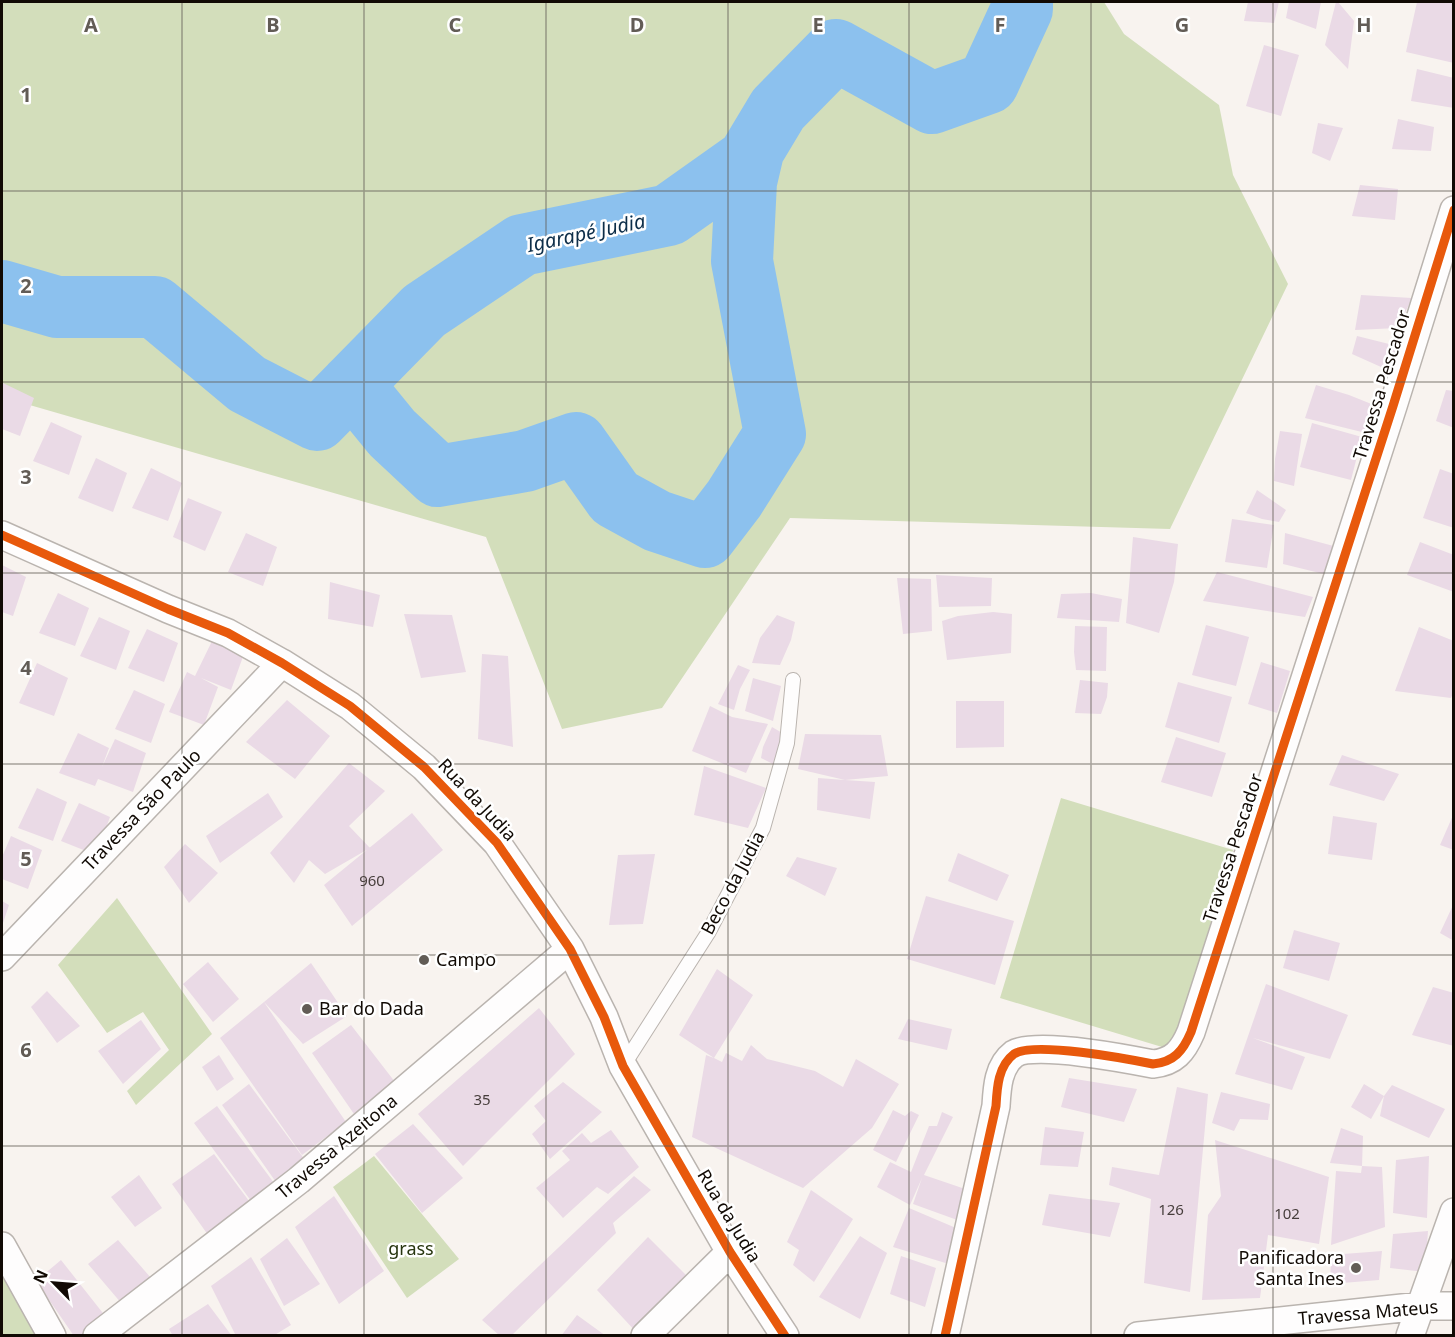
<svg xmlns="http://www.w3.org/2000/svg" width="1455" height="1337" viewBox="0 0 1455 1337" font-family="'Noto Sans',sans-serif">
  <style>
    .green { fill: #d3debb }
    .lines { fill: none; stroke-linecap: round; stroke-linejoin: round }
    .river { stroke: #8cc1ee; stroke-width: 62 }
    .building { fill: #eadae6 }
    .service-casing { stroke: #bab4af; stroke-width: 16 }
    .minor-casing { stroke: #bab4af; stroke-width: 30 }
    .service { stroke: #fefdfd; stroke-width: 14 }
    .minor { stroke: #fefdfd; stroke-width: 27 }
    .cycleway-casing { stroke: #fff; stroke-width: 13 }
    .cycleway { stroke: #e8590c; stroke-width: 9 }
    .grid { fill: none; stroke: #625c56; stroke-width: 1.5; stroke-opacity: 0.55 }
    .poi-dot { fill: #625c56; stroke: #fff; stroke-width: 2 }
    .labels { text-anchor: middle; stroke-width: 5; stroke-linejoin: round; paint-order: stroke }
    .number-label { font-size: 15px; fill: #473e3c }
    .street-label { font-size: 18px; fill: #110a04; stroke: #fff }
    .poi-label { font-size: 18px; fill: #110a04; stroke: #fff; text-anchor: start }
    .park-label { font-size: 18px; fill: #27350f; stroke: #fff }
    .water-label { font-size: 20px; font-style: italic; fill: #0d2e49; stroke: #fff }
    .grid-label { font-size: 20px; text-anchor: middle; font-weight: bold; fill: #625c56; stroke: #fff; stroke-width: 5; stroke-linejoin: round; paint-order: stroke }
  </style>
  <rect width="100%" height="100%" fill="#f8f3ef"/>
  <!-- green -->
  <path class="green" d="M2,2h1102l20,32 95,71 14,70 55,109 -118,245 -380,-11 -128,190 -100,21 -76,-192 -484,-140z
    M1061,798l172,52 -61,200 -172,-52z
    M117,898l95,136 -76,71 -9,-14 42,-41 -26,-38 -36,21 -49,-68z
    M374,1156l85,103 -52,39 -74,-111z
    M2,1258l43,77h-43z"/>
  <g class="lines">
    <!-- river -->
    <path class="river" d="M2,291l55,16h98l92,77 70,36 107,-109 98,-66 147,-30 79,-56 30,-50 58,-59 96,53 56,-20 34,-74v-7
      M352,384l40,49 46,43 87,-15 51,-18 39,55 42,23 48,16 29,-38 41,-65 -33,-173 4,-79 7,-30"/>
  </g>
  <!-- building -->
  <path class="building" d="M1248,2h31l-5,21 -30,-2z
    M1289,2h32l-5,27 -30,-11z
    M1336,2h2l16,19 -6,48 -23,-24z
    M1417,2h37v61l-48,-11z
    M1264,45l35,10 -18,61 -35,-10z
    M1417,69l37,9v30l-43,-7z
    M1398,119l36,8 -3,24 -39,-2z
    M1318,123l25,5 -13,33 -18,-8z
    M1360,185l38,4 -3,31 -43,-4z
    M1361,295l51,3 -14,30 -43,2z
    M1357,336l40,10 -7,25 -38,-17z
    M3,383l31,15 -14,38 -18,-7v-42z
    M1316,385l33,10 30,12 -9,27 -65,-16z
    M1446,390l8,1v37l-18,-7z
    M51,422l31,14 -13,39 -36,-14z
    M1312,423l50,14 -11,43 -51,-13z
    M1280,431l22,3 -8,52 -20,-5 1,-22z
    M96,458l31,15 -14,39 -35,-14z
    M151,468l31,15 -14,38 -36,-13z
    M1440,469l14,5v54l-31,-10z
    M1257,490l29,20 -7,12 -17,-3 -16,-6z
    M188,498l34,14 -17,39 -32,-14z
    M1232,519l42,6 -7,43 -42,-6z
    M246,533l31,14 -14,39 -35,-14z
    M1285,533l56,15 -9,28 -49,-12z
    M1133,537l45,7 -4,38 -15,51 -33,-10z
    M1420,542l34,13v37l-47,-17z
    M2,565l24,12 -13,39 -11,-4z
    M1217,572l96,25 -8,20 -102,-16z
    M936,575l56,3 -1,28 -52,1z
    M897,578l34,1 1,52 -29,3z
    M330,582l50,13 -7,32 -45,-8z
    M58,593l31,15 -14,38 -36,-13z
    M1091,593l31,6 -3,23 -62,-4 4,-24z
    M993,612l19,2 -1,39 -64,7 -5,-39 16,-5z
    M404,614l48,1 14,57 -45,6z
    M777,615l18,7 -4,18 -11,25 -28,-2 8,-25z
    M99,617l31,14 -14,39 -36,-14z
    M1206,625l43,12 -13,49 -44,-11z
    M1075,626l32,1 -1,44 -30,-1 -2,-18z
    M1419,627l35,14v50l-3,7 -56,-7z
    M147,629l31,14 -14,39 -36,-14z
    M214,637l31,14 -14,39 -30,-12 17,9 -14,38 -35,-13 18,-40 8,4z
    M482,654l26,2 5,91 -35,-8z
    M1261,662l29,9 -13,42 -29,-9z
    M37,663l31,15 -14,38 -35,-13z
    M738,665l12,5 -10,19 -6,21 -16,-6z
    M753,678l28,8 -8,35 -28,-10z
    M1080,680l28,3 -1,14 -6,17 -26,-1z
    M1178,682l54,15 -13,46 -54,-16z
    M134,690l31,14 -14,39 -36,-14z
    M287,700l43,36 -35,43 -49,-37z
    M956,701h48v46l-48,1z
    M710,706l22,11 36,7 -22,49 -54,-22z
    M772,727l12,7 -9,31 -14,-7 2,-11z
    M78,733l31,15 -7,19 13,-28 31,14 -13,39 -35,-13 -3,7 -36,-13z
    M805,734l76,1 7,41 -43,4 30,2 -5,37 -53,-9 1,-32 27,2 -47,-11z
    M1176,737l50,16 -14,44 -51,-15z
    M1342,755l57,19 -15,27 -55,-16z
    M349,763l36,28 -36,35 21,22 -45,26 -16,-14 -15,23 -24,-30z
    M704,766l62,22 -18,40 -54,-13z
    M37,788l30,14 -14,39 -35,-13z
    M268,793l15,24 -63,46 -14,-27z
    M79,803l31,14 -14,38 -35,-14z
    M412,813l31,37 -91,76 -28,-41z
    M1454,813v37l-14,-5z
    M1333,816l44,7 -5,37 -44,-6z
    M11,836l31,14 -14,39 -26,-10v-22z
    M185,844l33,29 -29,30 -25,-36z
    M958,853l51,22 -12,26 -49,-20z
    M655,854l-12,70 -34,1 9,-70z
    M797,857l40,11 -12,28 -39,-20z
    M926,896l88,25 -19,64 -88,-26z
    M2,901l7,4 -7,21z
    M1454,903v38l-14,-8z
    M1294,930l46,13 -11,38 -46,-13z
    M208,962l31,37 -26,23 -30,-38z
    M311,963l36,53 -44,28 -39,-42z
    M717,969l36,26 -39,63 8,4 4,-9 16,8 9,-16 16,14 48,12 28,16 13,-28 43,25 -27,44 -69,60 -111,-51 14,-82 8,3 -35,-23z
    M1266,984l82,31 -18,44 -77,-21 52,19 -13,33 -57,-16z
    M1433,987l21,6v53l-42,-11z
    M47,991l33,35 -23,17 -26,-36z
    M264,1002l82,120 -44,33 -82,-117z
    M539,1008l36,46 -112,112 -45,-52z
    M908,1019l44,10 -5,21 -49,-11z
    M141,1020l20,29 -38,35 -25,-33z
    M351,1025l44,57 -41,32 -42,-61z
    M219,1055l15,24 -17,12 -15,-24z
    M1069,1078l68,11 -13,33 -63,-15z
    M563,1082l39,30 -52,47 -18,-25 14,-13 -12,-15z
    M249,1084l56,76 -27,25 -56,-80z
    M1364,1084l20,12 -13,23 -20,-12z
    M1392,1085l53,24 -16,29 -49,-22 4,-20z
    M1177,1087l31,7 -18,198 -46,-9 7,-84 -42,-14 3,-18 47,8z
    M1221,1092l49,12 -2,16 -28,-1 -6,12 -22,-8z
    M217,1106l60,81 -23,18 -60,-82z
    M893,1110l12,6 6,-5 8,4 -23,47 -23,-12z
    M942,1112l11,5 -29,58 47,16 -11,30 -47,-17 9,-26 -12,27 -33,-18 13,-25 21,10 18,-46h8z
    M413,1124l50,54 -41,35 -47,-59z
    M1045,1127l39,5 -6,35 -38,-2z
    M1341,1128l22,8 -1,30 -32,-3z
    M611,1130l28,37 -31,27 -11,-7 -34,31 -27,-30 34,-28 -8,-9 20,-18 9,10z
    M1215,1140l114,37 -10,67 -51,-9 -8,63 -58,2 6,-85 13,-19z
    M214,1154l38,51 -44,30 -36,-51z
    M1429,1156l-2,62 -34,-5 3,-53z
    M1362,1166l20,1 3,60 -54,18 5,-74 25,2z
    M139,1175l23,33 -27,19 -24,-30z
    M634,1176l17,14 -38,33 3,10 -105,103h-11l-18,-16z
    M811,1190l42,29 -39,63 -21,-17 6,-15 -12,-8z
    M1049,1194l71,9 -10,34 -68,-12z
    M334,1196l50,75 -45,33 -44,-77z
    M909,1208l54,23 -11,34 -59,-18z
    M1428,1231l-3,41 -35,-4 3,-34z
    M860,1236l27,17 -27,66 -41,-22z
    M648,1237l45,45 -55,52 -41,-44z
    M287,1238l33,46 -36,22 -24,-47z
    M118,1240l33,38 -29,26 -34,-40z
    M1382,1251l-3,29 -49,4 1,-29z
    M901,1256l35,12 -11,39 -35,-13z
    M251,1257l40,68 -18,11h-37l-25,-50z
    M61,1260l45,57 -26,19h-6l-38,-55z
    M208,1304l24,32h-59l-4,-7z
    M577,1315l29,21h-45z"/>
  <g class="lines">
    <defs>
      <path id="service" d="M623,1066l85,-133 55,-105 24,-85 6,-63"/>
      <path id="minor" d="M2,535l166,74 60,24 54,30 68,43 74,61 73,76 73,106 34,68 19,49 107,186 55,84
        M2,957l280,-294
        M2,1246l50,90
        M97,1336l202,-156 271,-231
        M645,1336l85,-84
        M945,1336l51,-230c1,-18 2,-40 18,-52 19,-13 114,5 139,10 21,-2 30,-13 38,-32l202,-626 61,-196
        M1138,1336l283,-30h33
        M1410,1336l44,-124"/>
    </defs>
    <!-- service casing -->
    <use href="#service" class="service-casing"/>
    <!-- minor casing -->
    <use href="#minor" class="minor-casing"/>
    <!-- service -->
    <use href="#service" class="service"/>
    <!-- minor -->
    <use href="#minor" class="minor"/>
    <defs>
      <path id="cycleway" d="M2,535l166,74 60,24 54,30 68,43 74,61 73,76 73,106 34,68 19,49 107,186 55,84
        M945,1336l51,-230c1,-18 2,-40 18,-52 19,-13 114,5 139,10 21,-2 30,-13 38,-32l202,-626 61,-196"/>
    </defs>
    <!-- cycleway casing -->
    <use href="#cycleway" class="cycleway-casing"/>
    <!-- cycleway -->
    <use href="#cycleway" class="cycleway"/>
  </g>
  <!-- grid -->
  <path class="grid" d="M182,2v1334M364,2v1334M546,2v1334M728,2v1334M909,2v1334M1091,2v1334M1273,2v1334M2,191h1452M2,382h1452M2,573h1452M2,764h1452M2,955h1452M2,1146h1452"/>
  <!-- markers -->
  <g class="poi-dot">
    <circle cx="424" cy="960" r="6"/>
    <circle cx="307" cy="1009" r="6"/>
    <circle cx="1356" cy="1268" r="6"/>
  </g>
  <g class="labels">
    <!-- number labels -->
    <g class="number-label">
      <text x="372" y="886">960</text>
      <text x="482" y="1105">35</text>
      <text x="1171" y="1215">126</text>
      <text x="1287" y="1219">102</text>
    </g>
    <!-- street labels -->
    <g class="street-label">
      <text transform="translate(1382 385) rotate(-73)" y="6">Travessa Pescador</text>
      <text transform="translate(477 800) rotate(47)" y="6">Rua da Judia</text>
      <text transform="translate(142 810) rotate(-46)" y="6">Travessa São Paulo</text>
      <text transform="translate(1233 848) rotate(-72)" y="6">Travessa Pescador</text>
      <text transform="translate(733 883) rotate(-62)" y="6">Beco da Judia</text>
      <text transform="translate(337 1147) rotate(-40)" y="6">Travessa Azeitona</text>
      <text transform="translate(729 1216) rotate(59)" y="6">Rua da Judia</text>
      <text transform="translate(1368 1313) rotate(-5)" y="6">Travessa Mateus</text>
    </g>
    <!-- poi labels -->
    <g class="poi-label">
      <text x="436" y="966">Campo</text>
      <text x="319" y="1015">Bar do Dada</text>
      <text x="1344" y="1264" text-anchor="end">Panificadora<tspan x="1344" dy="21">Santa Ines</tspan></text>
    </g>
    <!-- park labels -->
    <g class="park-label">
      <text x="411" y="1255">grass</text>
    </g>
    <!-- water labels -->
    <g class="water-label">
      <text transform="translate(586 233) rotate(-12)" y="7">Igarapé Judia</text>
    </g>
  </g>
  <g class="grid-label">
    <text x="91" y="32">A</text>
    <text x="273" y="32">B</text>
    <text x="455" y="32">C</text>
    <text x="637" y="32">D</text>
    <text x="818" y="32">E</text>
    <text x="1000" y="32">F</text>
    <text x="1182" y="32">G</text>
    <text x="1364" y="32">H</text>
    <text x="26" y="102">1</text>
    <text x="26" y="293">2</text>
    <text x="26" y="484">3</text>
    <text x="26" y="675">4</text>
    <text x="26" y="866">5</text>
    <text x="26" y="1057">6</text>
  </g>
  <!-- border -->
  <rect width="1455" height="1337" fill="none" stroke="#110a04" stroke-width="6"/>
  <!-- north arrow -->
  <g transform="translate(54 1283) rotate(295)" stroke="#ffffff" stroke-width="4.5" paint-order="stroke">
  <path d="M0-4.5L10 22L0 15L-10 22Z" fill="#110a04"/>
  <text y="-9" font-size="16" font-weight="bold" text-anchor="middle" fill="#110a04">N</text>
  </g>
</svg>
